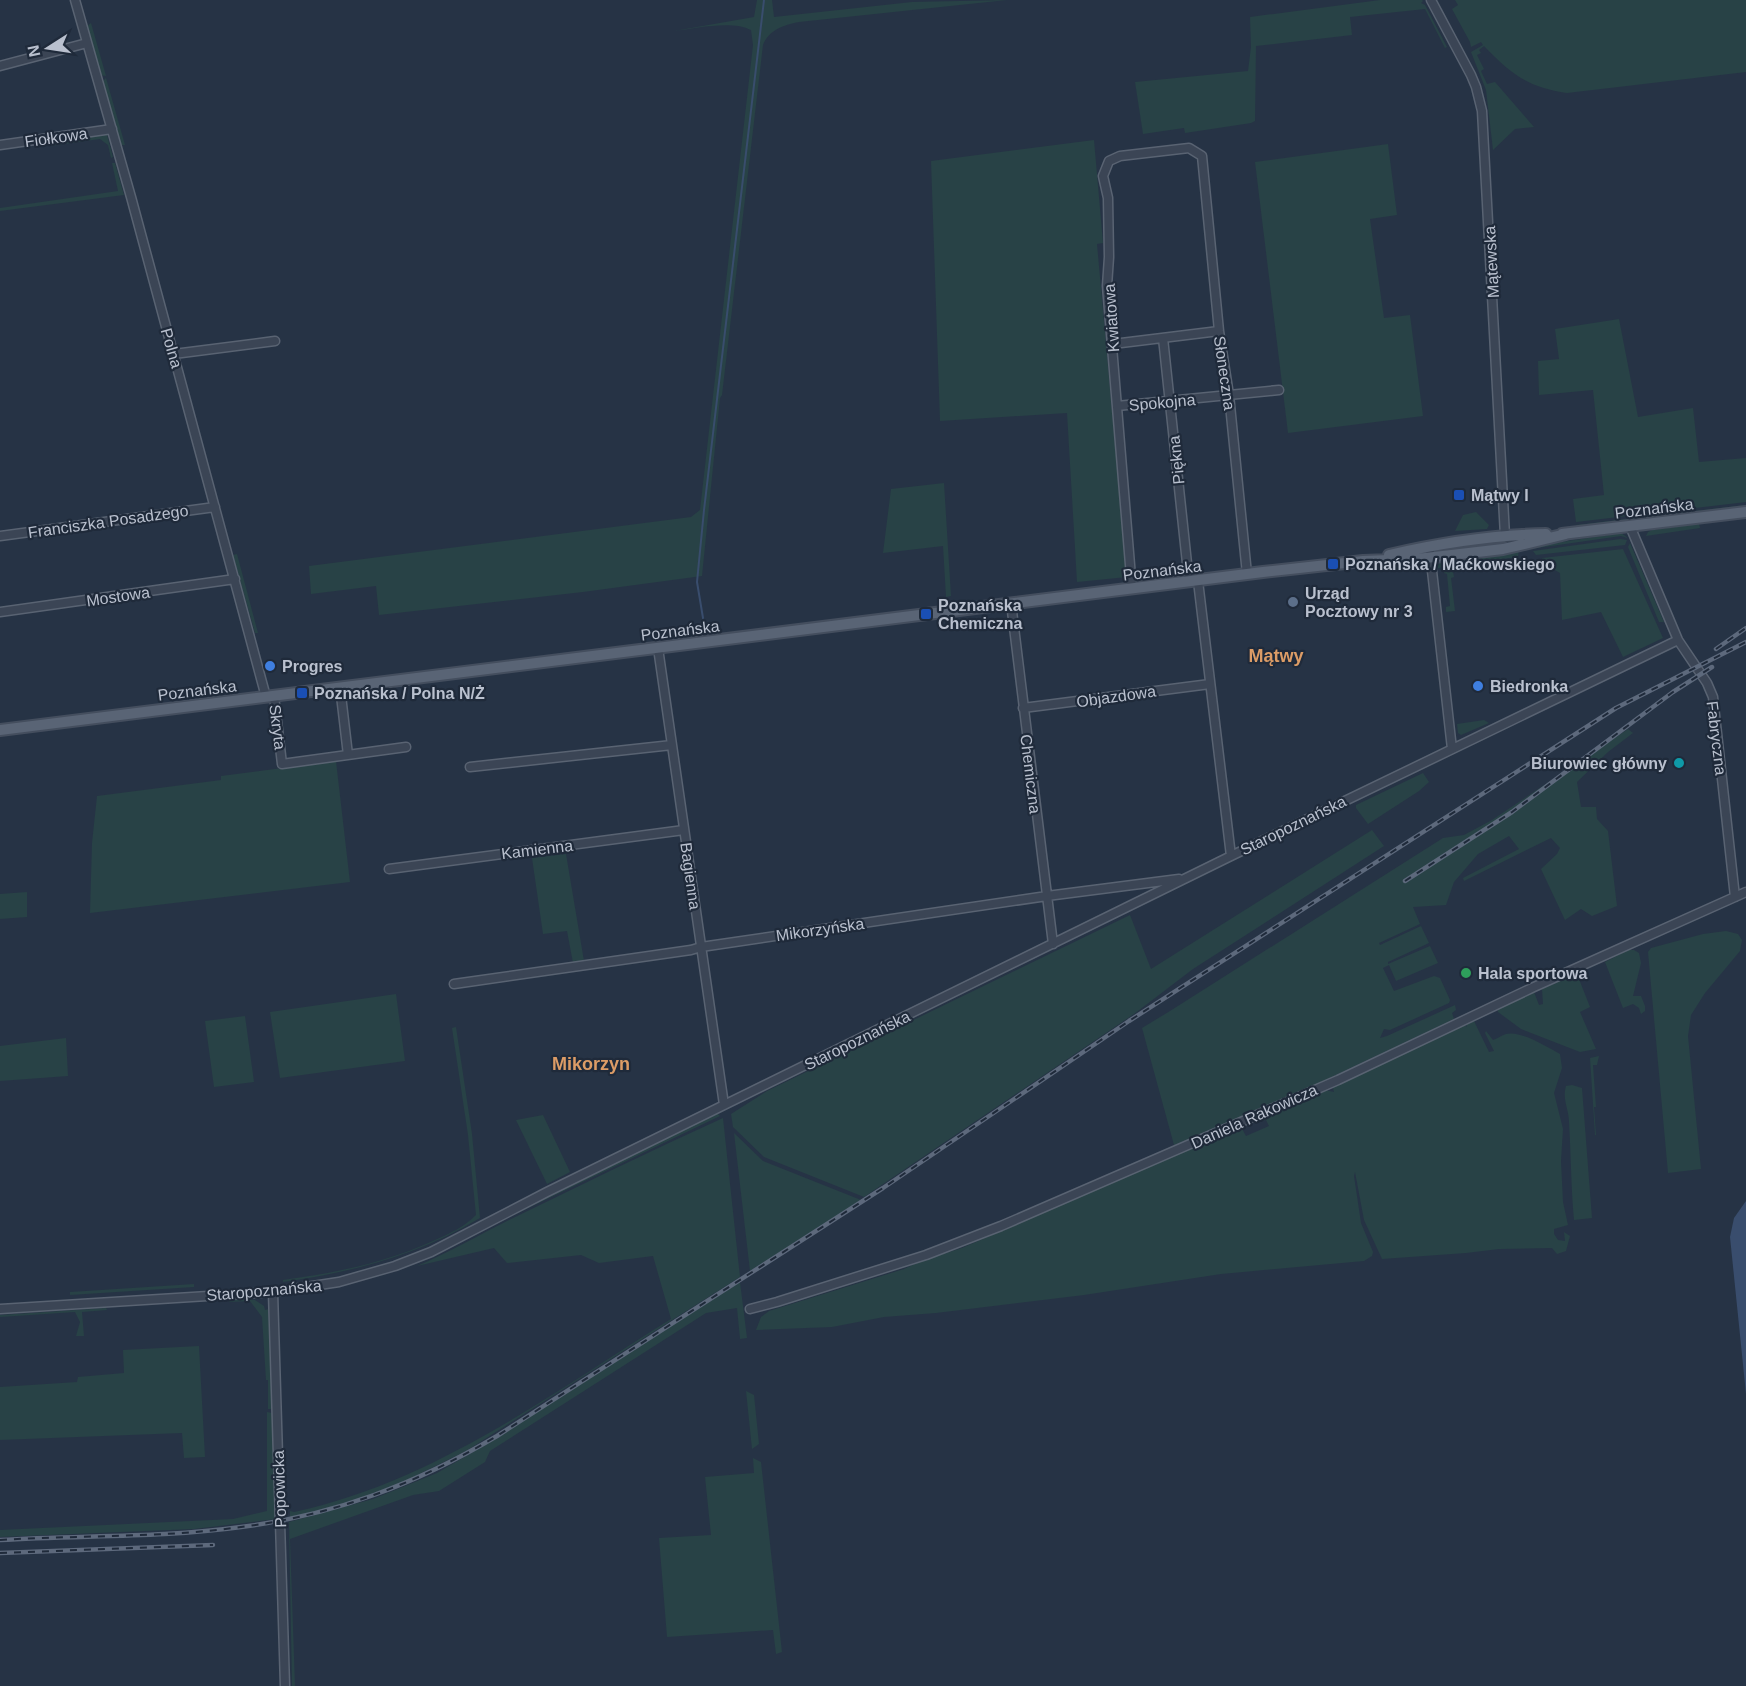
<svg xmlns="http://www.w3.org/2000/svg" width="1746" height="1686" viewBox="0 0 1746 1686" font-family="Helvetica,sans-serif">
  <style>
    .green { fill: #284246 }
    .water { fill: #394d6d }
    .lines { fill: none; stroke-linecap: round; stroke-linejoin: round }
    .stream { stroke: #394d6d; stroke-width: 2 }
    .minor-casing { stroke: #596372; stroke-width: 11 }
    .major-casing { stroke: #444e5e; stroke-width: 14 }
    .minor { stroke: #3b4555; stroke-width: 8 }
    .major { stroke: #596475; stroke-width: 10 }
    .rail-casing { stroke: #5d697c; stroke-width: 4.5 }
    .rail { stroke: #1f2a3a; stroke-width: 2; stroke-dasharray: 7; stroke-linecap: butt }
    .transit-dot { fill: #1a4fb4; stroke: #1f2a3a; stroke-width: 2 }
    .service-dot { fill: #5c6f8a; stroke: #1f2a3a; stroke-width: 2 }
    .shop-dot { fill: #3f7fe0; stroke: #1f2a3a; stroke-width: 2 }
    .culture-dot { fill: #0f9aa8; stroke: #1f2a3a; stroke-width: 2 }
    .leisure-dot { fill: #2e9e5b; stroke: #1f2a3a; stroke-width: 2 }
    .labels { text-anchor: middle; stroke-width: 4.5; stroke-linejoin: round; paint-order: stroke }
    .street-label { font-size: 16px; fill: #b9c0ce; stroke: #1f2a3a }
    .poi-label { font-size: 16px; font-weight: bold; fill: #b9c0ce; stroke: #1f2a3a; text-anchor: start }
    .neighbourhood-label { font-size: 18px; font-weight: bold; fill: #dc9c66; stroke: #1f2a3a }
  </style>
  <rect width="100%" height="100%" fill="#263345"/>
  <!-- green -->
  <path class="green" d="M757,0h15l2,17 138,-15 95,-2 -208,22c-16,3 -30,8 -36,23l-41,350 -2,3 -18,178 -119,16 -204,23 -3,-29 -65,8 -2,-28 382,-49 9,-7 53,-465 -2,-15c-18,-10 -56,-2 -77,1l80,-14z
    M1380,0h42l1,1 -2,2 4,2 22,42 -2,1 -20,-39 -75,8 2,18 -96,11 -1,75 -4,2 -66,10 -1,-5 -41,6 -8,-52 113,-11 3,-24 -1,-30z
    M1455,0h291v72l-179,21c-40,-6 -56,-19 -83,-47l-5,4 2,3 -4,2 7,14 -3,2 6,13 8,-2 39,45 -19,2 -22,21 -7,-60 -15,-38 12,-7 -2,-3 -10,5 -1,-5 -18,-33 6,-4z
    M91,23l15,53 -6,-1 -13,-49z
    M106,78l19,67h-4l-18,-64z
    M101,133l6,2 6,22 -2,1 -3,-13 -8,-6 -50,7v-6z
    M1094,140l9,103 -6,1 30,333 -50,5 -10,-169 -127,8 -9,-260z
    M1388,144l9,71 -27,4 14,99 26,-3 13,101 -135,17 -33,-271z
    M112,163h3l9,32 -124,16v-3l118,-17z
    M1619,319l19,98 55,-9 6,54 47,-4v44l-170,20 -3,-23 31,-4 -11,-105 -54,5 -1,-34 21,-2 -4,-30z
    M944,483l7,113 -5,1 -3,-51 -60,7 8,-64z
    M1745,505v2l-169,22v-4z
    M1476,512l13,13 -2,4 -32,2 8,-16z
    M1699,524l1,4 -54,8 2,-4 4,-2z
    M1621,533l7,5 -7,-2 -91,13 -2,-2z
    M1620,539l7,1 -2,5 -89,10 -3,-4z
    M1630,543l34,79h-5l-31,-75z
    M1519,549l-1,8 -73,9 -9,3 4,-7z
    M1623,549l40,89 -40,19 -22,-45 -39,8 -2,-47 -17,-10 -1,-5z
    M237,554l21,79h-3l-22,-78z
    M1468,566l1,3 -16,2 1,6 -3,1 4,33 -9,1v-5l4,-1 -3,-32 -3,-1v-3z
    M1484,720l5,3 -28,12 -3,-2 -1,-9z
    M1628,729l5,4 -25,19 -31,30 4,25h15l1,12 11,12 9,75 -25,10 -11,-7 -16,11 -24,-51 16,-15 3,-6 -9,-10 -87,43 -1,-3 56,-29 -10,-13 -31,18 -24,28 -8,23 -33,2 7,17 -41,19 1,2 41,-19 8,17 -41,19v2l42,-18 8,17 -42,18 -7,-16 -6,3 11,23 40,-15 6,2 10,22 -1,3 -59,27 -6,-1 -4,9 7,-2 68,-31 1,5 -4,3 2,6 -137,65 -143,61 -32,-117 28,-17 273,-173 21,-3 28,-15z
    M336,761l14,121 -260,31 2,-70 5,-47 124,-16v-4z
    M1423,773l6,9 -10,9 -51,33 -12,-16v-3z
    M1345,804l3,1 -173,84 1,-2z
    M1372,830l12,16 -191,123 -59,45 -270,183 -100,-40 -31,-30 -2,-13 36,-23 363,-176 21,54z
    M566,854l18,107 -11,2 -6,-32 -24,3 -11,-76z
    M27,892v25l-27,2v-25z
    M1726,931l12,3 4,6 -2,11 -35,42 -14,22 -3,21 13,133 -33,4 -20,-221 3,-4 52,-14z
    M1628,950h6l5,3 2,10 -8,33h8l4,10v5l-4,3 -2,-6 -6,-4 -10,4 -18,-46z
    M1577,974l13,33 -10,5 16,37 -16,3 -59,-23 -23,-17v-3l36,-17 5,13 4,-1 -1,-15z
    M396,994l9,67 -125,17 -10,-66z
    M245,1016l9,66 -40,5 -9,-66z
    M1474,1021l15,31 5,-1 -9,-18 1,-2 7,9c4,-1 9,-5 13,-6 14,-4 41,13 54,20l2,14 -8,25 9,36 -2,32 2,41 5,23 -14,4v5l4,6 7,1 -1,-9 6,4 -4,15 -9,3 -5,-6 -53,1 -33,4 -84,6 -18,-39 -9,-48 -1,4 7,47 12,29 -1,4 -8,5 -143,13 -137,21 -148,18 -52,4 -52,10 -76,3 5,-13 8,-6 135,-42 17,-8 41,-13 279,-121 5,9 23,-10 -3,-6 -12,3v-1l71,-32 9,2 -1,-4 4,-3 127,-60 3,2 -1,-3z
    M456,1027l16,107 8,84c-61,37 -127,54 -197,64v-2c52,-7 102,-17 150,-39 16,-7 31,-14 43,-26l-8,-80 -16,-107z
    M66,1038l2,38 -68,5v-35z
    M1599,1056l-2,9h-4l3,42h-2l2,28h-1l-5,-77z
    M1572,1085l10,3 10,130 -18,2c-3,-32 -3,-65 -5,-98 0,-13 -7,-22 -3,-36z
    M717,1113l3,3 -221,106z
    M543,1115l27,57 -23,12 -31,-64z
    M723,1118l17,159 -274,174 -69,34 -54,19 -53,14v-7l4,1c140,-30 257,-118 377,-193l-18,-63 -54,7 -18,-8 -74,8 -13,-15 -77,18c31,-13 60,-30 90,-45 72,-35 143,-70 216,-103z
    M734,1133l29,28 98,39 -111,71z
    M740,1282l7,56 -7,1 -3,-31 -31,5 -216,138 -5,11 -46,29 -26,4 -123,44 5,147h-3l-3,-164 84,-23 64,-26 60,-35z
    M194,1284v3l-124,8v-3z
    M248,1299l7,1 9,6 1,4 4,-1 3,100h-4v-29h-2l-4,-63 -12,-16 -21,1v-2z
    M106,1308l1,2 -25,2 2,24h-8l4,-14 -5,-10 -75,5v-2z
    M199,1346l6,111 -21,1 -2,-25 -182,7v-53l77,-5 1,-5 46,-4 -1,-23z
    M746,1391l8,4 5,49 -7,5z
    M267,1412l5,1 4,106 -82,10 -194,8v-7l233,-11 34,-8z
    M753,1458l8,4 21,190 -6,2 -3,-24 -106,7 -8,-99 52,-3 -6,-58 49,-4z"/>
  <!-- water -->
  <path class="water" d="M1746,1201v193l-16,-157 4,-19z"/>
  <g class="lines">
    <!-- stream -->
    <path class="stream" d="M703,618l-6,-36 7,-72 60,-510"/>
    <defs>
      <path id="minor" d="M75,0l56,197 135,500
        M1431,0l40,75 5,12 6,24 23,425 9,7 9,1
        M0,66l87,-23
        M0,145l112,-16
        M1163,338l26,244
        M1113,344l106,-13
        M174,354l101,-13
        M1117,406l162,-16
        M1630,526l48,114 29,43 6,14 22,200
        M0,536l215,-29
        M1430,553l22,196
        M1198,581l33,275
        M1132,589l-25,-303 2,-29 -1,-59 -5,-22 6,-15 11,-5 69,-8 13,8 17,175 10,64 18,179
        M1011,603l42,341
        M0,612l235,-33
        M658,648l66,457
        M340,687l8,68
        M274,696l8,68 124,-17
        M1023,708l187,-24
        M470,767l202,-22
        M389,869l295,-39
        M454,984l237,-34 10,-3 346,-51 132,-17
        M273,1292l12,394
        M0,1309l273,-17 66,-10 56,-16 36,-14 116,-60 684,-336 447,-216
        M750,1309l27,-7 149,-47 75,-29 337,-146 196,-93 212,-95"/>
      <path id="major" d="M1562,534l184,-22
        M1389,555c51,-12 105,-20 157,-21
        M0,730l1263,-158 100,-11 54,-2 86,-10 63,-15"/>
    </defs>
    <!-- minor casing -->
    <use href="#minor" class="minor-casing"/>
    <!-- major casing -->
    <use href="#major" class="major-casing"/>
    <!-- minor -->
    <use href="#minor" class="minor"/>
    <!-- major -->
    <use href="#major" class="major"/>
    <defs>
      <path id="rail" d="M1716,649l30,-21
        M1405,881l107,-69 161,-120 39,-25
        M0,1540c80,-5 162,-2 241,-13 94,-12 175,-43 256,-91l386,-248 246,-167 487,-313 130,-66
        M0,1553l213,-8"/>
    </defs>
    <!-- rail casing -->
    <use href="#rail" class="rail-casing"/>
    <!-- rail -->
    <use href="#rail" class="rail"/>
  </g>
  <!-- markers -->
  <g class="transit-dot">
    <rect x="1453" y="489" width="12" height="12" rx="3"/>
    <rect x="1327" y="558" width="12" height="12" rx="3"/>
    <rect x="920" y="608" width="12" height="12" rx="3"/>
    <rect x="296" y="687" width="12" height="12" rx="3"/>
  </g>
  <circle class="service-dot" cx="1293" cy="602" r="6"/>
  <g class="shop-dot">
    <circle cx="270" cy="666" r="6"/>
    <circle cx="1478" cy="686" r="6"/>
  </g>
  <circle class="culture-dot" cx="1679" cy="763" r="6"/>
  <circle class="leisure-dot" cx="1466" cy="973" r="6"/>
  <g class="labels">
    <!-- street labels -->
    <g class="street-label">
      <text transform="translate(56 137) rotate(-8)" y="6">Fiołkowa</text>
      <text transform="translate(1491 262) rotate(-93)" y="6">Mątewska</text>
      <text transform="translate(1111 318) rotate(-94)" y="6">Kwiatowa</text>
      <text transform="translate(172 348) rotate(74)" y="6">Polna</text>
      <text transform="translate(1225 373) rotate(82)" y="6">Słoneczna</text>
      <text transform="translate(1162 402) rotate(-5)" y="6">Spokojna</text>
      <text transform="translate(1176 460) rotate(-96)" y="6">Piękna</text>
      <text transform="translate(1654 508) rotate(-7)" y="6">Poznańska</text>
      <text transform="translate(108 521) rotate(-8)" y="6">Franciszka Posadzego</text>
      <text transform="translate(1162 570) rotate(-7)" y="6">Poznańska</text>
      <text transform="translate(118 596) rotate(-8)" y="6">Mostowa</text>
      <text transform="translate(680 630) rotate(-7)" y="6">Poznańska</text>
      <text transform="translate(197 690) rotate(-7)" y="6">Poznańska</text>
      <text transform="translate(1116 696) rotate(-8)" y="6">Objazdowa</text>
      <text transform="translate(278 727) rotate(83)" y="6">Skryta</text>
      <text transform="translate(1717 738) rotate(83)" y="6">Fabryczna</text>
      <text transform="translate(1031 774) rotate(83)" y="6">Chemiczna</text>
      <text transform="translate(1293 825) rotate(-26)" y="6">Staropoznańska</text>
      <text transform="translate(537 849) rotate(-7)" y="6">Kamienna</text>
      <text transform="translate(691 876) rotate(82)" y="6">Bagienna</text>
      <text transform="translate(820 929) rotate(-8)" y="6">Mikorzyńska</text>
      <text transform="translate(857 1040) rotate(-26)" y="6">Staropoznańska</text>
      <text transform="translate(1254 1116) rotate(-24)" y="6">Daniela Rakowicza</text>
      <text transform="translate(264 1290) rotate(-5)" y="6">Staropoznańska</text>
      <text transform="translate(279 1489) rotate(-92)" y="6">Popowicka</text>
    </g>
    <!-- poi labels -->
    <g class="poi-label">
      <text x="1471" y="501">Mątwy I</text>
      <text x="1345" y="570">Poznańska / Maćkowskiego</text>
      <text x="1305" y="599">Urząd<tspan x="1305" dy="18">Pocztowy nr 3</tspan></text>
      <text x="938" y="611">Poznańska<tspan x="938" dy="18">Chemiczna</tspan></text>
      <text x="282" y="672">Progres</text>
      <text x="1490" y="692">Biedronka</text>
      <text x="314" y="699">Poznańska / Polna N/Ż</text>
      <text x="1667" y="769" text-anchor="end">Biurowiec główny</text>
      <text x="1478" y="979">Hala sportowa</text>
    </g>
    <!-- neighbourhood labels -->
    <g class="neighbourhood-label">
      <text x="1276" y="662">Mątwy</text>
      <text x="591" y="1070">Mikorzyn</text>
    </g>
  </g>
  <!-- north arrow -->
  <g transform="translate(48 48) rotate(258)" stroke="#1f2a3a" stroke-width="4.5" paint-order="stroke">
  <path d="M0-4.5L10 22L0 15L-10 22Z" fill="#b9c0ce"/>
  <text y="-9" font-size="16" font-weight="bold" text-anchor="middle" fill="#b9c0ce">N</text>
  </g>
</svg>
